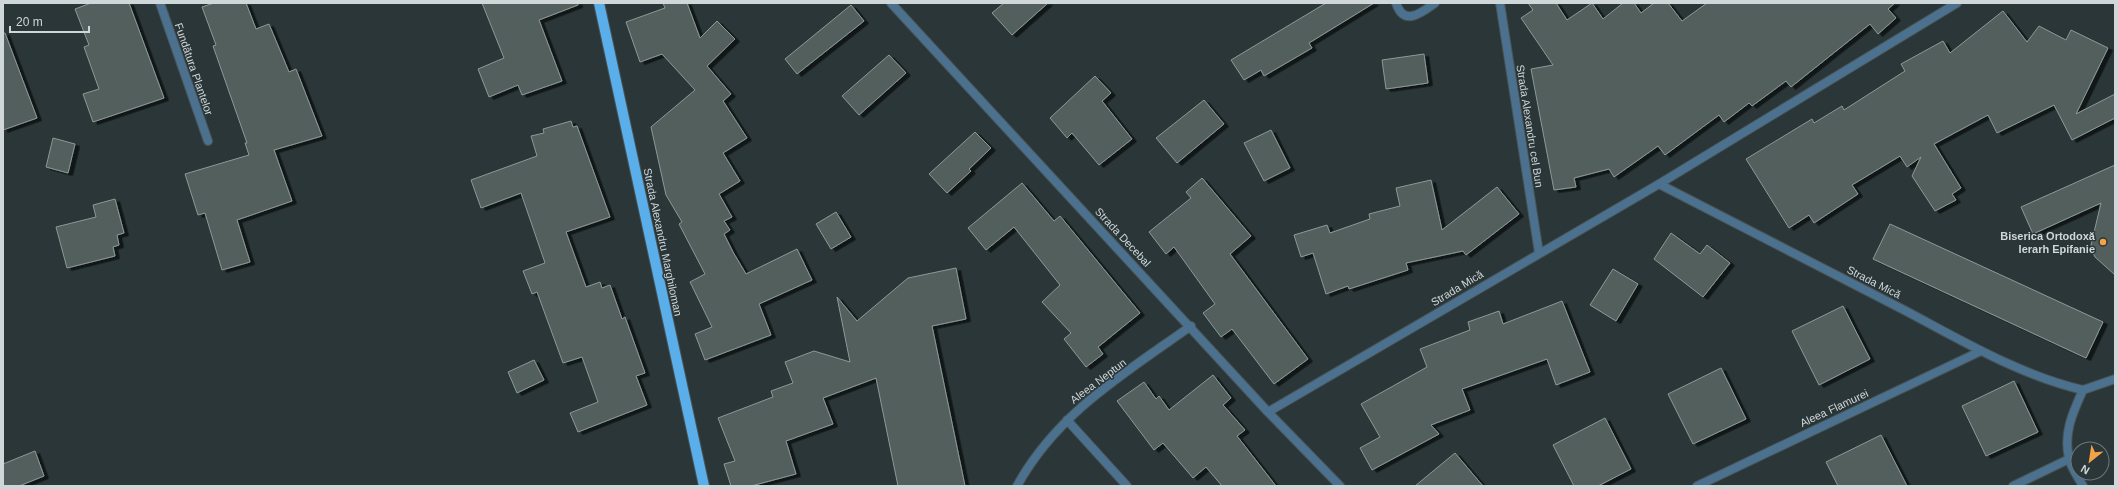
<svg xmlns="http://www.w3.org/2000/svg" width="2118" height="489" viewBox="0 0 2118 489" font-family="Arial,sans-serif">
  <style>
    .building { fill: #525f5d; stroke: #8b9997; filter: url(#shadow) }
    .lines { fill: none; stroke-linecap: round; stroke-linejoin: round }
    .minor-casing { stroke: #485355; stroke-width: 10 }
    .primary-casing { stroke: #485355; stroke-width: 12 }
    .minor { stroke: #4b718f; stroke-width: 8 }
    .primary { stroke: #5aaeea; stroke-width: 10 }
    .poi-dot { fill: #f5a345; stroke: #2a3638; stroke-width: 1.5 }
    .labels { text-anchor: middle; stroke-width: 3; stroke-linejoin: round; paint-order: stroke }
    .street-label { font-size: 11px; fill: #d0d7d9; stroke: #2a3638 }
    .poi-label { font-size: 11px; font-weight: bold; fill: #d0d7d9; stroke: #2a3638; text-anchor: end }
  </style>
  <defs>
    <filter id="shadow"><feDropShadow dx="4.5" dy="2.5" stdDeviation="0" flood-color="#0009"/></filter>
  </defs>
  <rect width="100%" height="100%" fill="#2a3638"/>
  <!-- building -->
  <path class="building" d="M91,3h38l35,95 -71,24 -10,-28 16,-5 -15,-42 5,-2 -14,-36z
    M214,3h32l10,26 13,-5 20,48 7,-3 26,67 -48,14 18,51 -55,19 13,42 -28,8 -17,-57 -7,2 -13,-41 64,-19 -4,-12h2l-34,-97 3,-1 -14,-38z
    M482,3h96v2l-39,15 23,61 -40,14 -4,-10 -29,12 -11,-28 26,-11z
    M663,3h24l13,35 17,-17 18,18 -28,27 24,28 -8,7 24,37 -24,15 17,28 -21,13 13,23 -8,4 6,9 -6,4 9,18 13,22 51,-25 15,31 -53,24 12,31 -66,25 -10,-26 17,-7 -22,-45 15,-8 -26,-50 3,-2 -16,-27 -15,-68 44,-37 -33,-36 -22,8 -14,-40 39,-14z
    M1004,3h44l-36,32 -20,-22z
    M1326,3h48l-65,40 3,5 -48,28 -3,-6 -17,10 -13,-20z
    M1528,3h28l11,17 25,-17 11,16 20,-16h11l7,10 13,-10h14l14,18 25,-18h188l-7,6 8,9 -18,16 -8,-10 -79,63 -5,-6 -34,25 -3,-3 -25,19 -5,-7 -54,40 -7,-9 -44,31 -5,-8 -35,9 2,9 -22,3 -23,-121 22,-4 -32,-47 12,-8z
    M851,5l13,16 -67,53 -12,-15z
    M2003,11l24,31 12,-16 27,14 5,-10 37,18 -32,66 39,-20v24l-43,22 -18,-35 -57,28 -9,-18 -54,29 27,44 -9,6 4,6 -21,11 -23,-35 9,-19 -14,10 -7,-11 -48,29 6,9 -44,29 -5,-8 -20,13 -43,-69 66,-40 2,4 28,-17 2,4 61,-39 -4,-7 42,-23 7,12z
    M3,33h2l32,85 -34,12z
    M1424,54l4,29 -42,6 -4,-29z
    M889,55l17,18 -47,42 -17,-19z
    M1095,76l16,17 -9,8 30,38 -33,26 -27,-32 -5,5 -17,-20z
    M1204,100l20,24 -47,39 -21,-25z
    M571,121l2,6 4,-1 33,91 -44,15 20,55 14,-5 2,6 8,-3 12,34 3,-2 20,56 -9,3 11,29 -69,27 -8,-19 28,-11 -16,-45 -19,6 -26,-71 -5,2 -9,-23 22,-8 -24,-70 -40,15 -10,-28 66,-24 -6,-20 13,-3 -1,-4z
    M1271,130l19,38 -26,13 -20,-38z
    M975,132l16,16 -22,21 2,2 -24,22 -18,-19z
    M53,138l22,6 -7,29 -22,-6z
    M2115,165v110l-20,-18 -3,-6 -1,-6 10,-42 -68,31 -12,-27z
    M1202,178l49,58 -21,18 78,105 -34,25 -42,-55 -11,8 -18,-24 12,-9 -41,-57 -8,7 -17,-22 42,-34 -5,-6z
    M1431,180l11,50 55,-43 22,27 -53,41 -3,-4 -57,12 2,7 -59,19 -1,-3 -22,8 -13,-41 -12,4 -7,-22 33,-10 3,8 40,-14 -1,-5 31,-8 -4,-18z
    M1022,183l32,38 6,-5 80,97 -42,34 5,7 -17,13 -22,-28 7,-6 -29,-31 18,-17 -46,-58 -28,23 -18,-22z
    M115,199l9,34 -7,2 2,10 -6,2 2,9 -48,12 -11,-41 40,-10 -3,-12z
    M836,212l15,25 -20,12 -15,-25z
    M1890,224l213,98 -17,36 -213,-99z
    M1671,233l29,21 7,-9 23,18 -27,34 -49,-38z
    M956,268l10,51 -34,7 33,160h-67l-22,-108 -53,20 10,26 -47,17 10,33 -45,12h-20l-7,-22 11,-3 -17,-43 55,-21 -2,-6 22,-8 -8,-21 29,-11 36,11 -13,-65 20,24 51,-43z
    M1613,269l25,15 -22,37 -26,-16z
    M1562,301l28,71 -34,13 -9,-26 -85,30 8,21 -39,15 8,9 -67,36 -12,-22 20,-11 -19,-33 66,-37 -7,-18 50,-19 -2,-8 31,-11 4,13z
    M1843,306l27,53 -51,26 -27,-54z
    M534,360l10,20 -27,13 -9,-21z
    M1721,368l25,51 -53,25 -25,-50z
    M1213,375l18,23 -8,7 22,25 -8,6 39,50h-54l-16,-19 -13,11 -30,-35 -9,7 -37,-49 27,-19 12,17 3,-3 10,14z
    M2014,381l24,51 -52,24 -24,-50z
    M1605,418l26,51 -33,17h-24l-21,-41z
    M1881,435l26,51h-69l-12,-24z
    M35,451l9,25 -25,10h-16v-22z
    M1455,453l28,33h-68z"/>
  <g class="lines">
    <defs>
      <path id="minor" d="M160,3l48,138
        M891,3l377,409 72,74
        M1396,3c8,24 25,10 39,0
        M1500,3l39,250
        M1659,184c81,42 163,84 245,126 57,30 115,65 179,80
        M1268,412l391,-228 298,-181
        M1067,420l60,66
        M1017,486c40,-73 108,-113 174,-160
        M1697,486l284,-135
        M2013,486l56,-27
        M2083,486c-5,-9 -12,-18 -14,-28 -6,-25 4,-46 14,-68l32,-11"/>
      <path id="primary" d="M599,3l105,483"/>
    </defs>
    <!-- minor casing -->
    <use href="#minor" class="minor-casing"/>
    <!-- primary casing -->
    <use href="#primary" class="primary-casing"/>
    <!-- minor -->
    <use href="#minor" class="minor"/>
    <!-- primary -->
    <use href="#primary" class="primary"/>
  </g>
  <!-- markers -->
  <circle class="poi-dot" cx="2103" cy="242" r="4"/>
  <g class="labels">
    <!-- street labels -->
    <g class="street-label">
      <text transform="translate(194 69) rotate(71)" y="4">Fundătura Plantelor</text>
      <text transform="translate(1530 126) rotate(81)" y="4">Strada Alexandru cel Bun</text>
      <text transform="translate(1123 237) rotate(47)" y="4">Strada Decebal</text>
      <text transform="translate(663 242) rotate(78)" y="4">Strada Alexandru Marghiloman</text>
      <text transform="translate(1874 282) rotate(27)" y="4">Strada Mică</text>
      <text transform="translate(1457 288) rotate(-31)" y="4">Strada Mică</text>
      <text transform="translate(1098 381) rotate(-37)" y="4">Aleea Neptun</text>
      <text transform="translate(1834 408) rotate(-25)" y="4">Aleea Flamurei</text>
    </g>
    <!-- poi labels -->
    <g class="poi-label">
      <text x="2095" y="240">Biserica Ortodoxă<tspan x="2095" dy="13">Ierarh Epifanie</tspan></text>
    </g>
  </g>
  <!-- border -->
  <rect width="2118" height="489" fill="none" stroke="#d0d7d9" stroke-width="8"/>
  <!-- north arrow -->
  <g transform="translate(2090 461) rotate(210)"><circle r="19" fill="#2a3638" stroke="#6c7678"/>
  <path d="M0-3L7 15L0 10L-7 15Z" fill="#f5a345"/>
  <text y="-6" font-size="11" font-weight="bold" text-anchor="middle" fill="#d0d7d9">N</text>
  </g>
  <!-- scale -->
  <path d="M10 26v6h79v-6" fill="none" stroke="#d0d7d9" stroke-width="2"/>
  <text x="16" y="26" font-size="12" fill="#d0d7d9" stroke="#2a3638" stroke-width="3" paint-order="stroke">20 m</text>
</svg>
